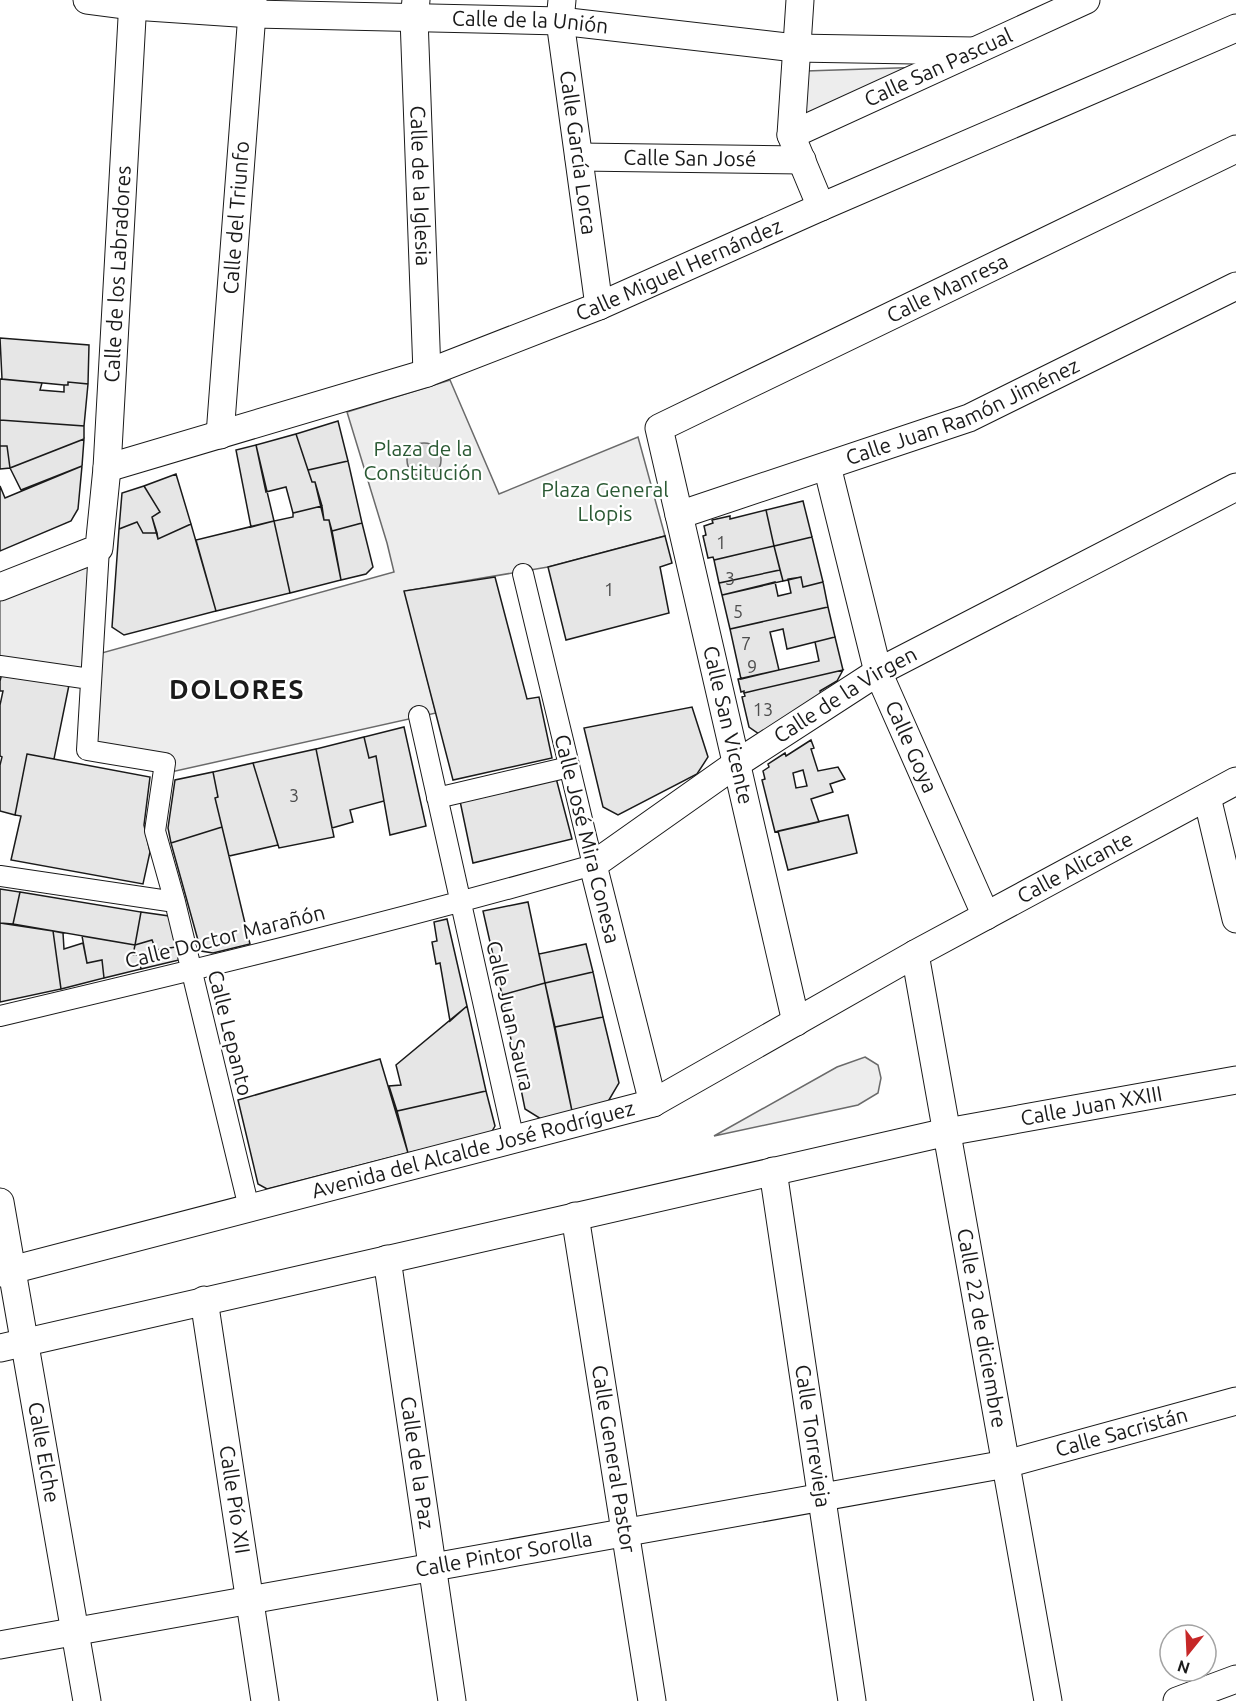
<svg xmlns="http://www.w3.org/2000/svg" width="1236" height="1701" viewBox="0 0 1236 1701" font-family="Ubuntu,sans-serif">
  <style>
    .built { fill: #ededed; stroke: #6a6a6a; stroke-width: 1.5 }
    .water { fill: #d7d7d7; stroke: #6a6a6a; stroke-width: 1.5 }
    .building { fill: #e6e6e6; stroke: #1a1a1a; stroke-width: 1.5; fill-rule: evenodd }
    .lines { fill: none; stroke-linecap: round; stroke-linejoin: round }
    .pedestrian-casing { stroke: #1a1a1a; stroke-width: 22 }
    .minor-casing { stroke: #1a1a1a; stroke-width: 29 }
    .pedestrian { stroke: #fff; stroke-width: 20 }
    .minor { stroke: #fff; stroke-width: 27 }
    .labels { text-anchor: middle; stroke-width: 4.5; stroke-linejoin: round; paint-order: stroke }
    .number-label { font-size: 18px; fill: #4d4d4d }
    .street-label { font-size: 21px; fill: #1a1a1a; stroke: #fff }
    .park-label { font-size: 21px; fill: #2b5a34; stroke: #fff }
    .district-label { font-size: 27px; font-weight: bold; letter-spacing: 1.5px; fill: #1a1a1a; stroke: #fff }
  </style>
  <rect width="100%" height="100%" fill="#fff"/>
  <!-- built -->
  <path class="built" d="M927,67l-125,50 4,-46z
    M450,380l49,114 139,-57 27,99 -117,31 -143,24 31,122 -265,59 -78,-27 5,-91 296,-82 -7,-29 -40,-131z
    M89,560l-7,117 -82,-13v-68z
    M865,1057l13,8 3,13 -3,15 -20,12 -144,31 123,-69z"/>
  <!-- water -->
  <path class="water" d="M407 460a17 17 0 1 1 34 0a17 17 0 1 1-34 0Z"/>
  <!-- building -->
  <path class="building" d="M0,338l89,7 -1,39 -20,-2v3h-4l-62,-6z
    M0,379l42,4 -2,7 24,2v-7h4v-3l20,2 -4,42 -84,-6z
    M0,420l84,6v13l-74,29 -3,-22h-7z
    M338,421l10,40 -40,9 -12,-36z
    M296,434l16,48h3l7,24 -29,7 -7,-26 -20,5 -10,-47z
    M84,439l-2,27 -61,24 -11,-22z
    M256,445l18,76 -23,6 -15,-77z
    M0,446h7l3,22 -10,1z
    M348,461l14,62 -30,8 -3,-11h-5l-9,-38h-3l-4,-12z
    M82,466l-4,43 -7,12 -71,30v-65l5,12z
    M176,474l15,50 -33,15 -6,-22 8,-5 -16,-26z
    M144,486l16,26 -8,5 5,16h-14l-6,-11 -18,7 3,-36z
    M803,501l9,36 -38,9 -8,-36z
    M322,506l2,14h5l12,60 -51,13 -16,-72 19,-4v-4z
    M766,510l8,36 -60,14 -1,-3 -5,1 -5,-22 3,-1 -2,-9 9,-3 -1,-3 18,-4v3z
    M274,521l16,72 -74,18 -20,-71z
    M137,522l6,11h14l1,6 33,-15 25,87 -92,24 -12,-8 7,-98z
    M362,523l11,44 -7,7 -25,6 -9,-49z
    M665,536l7,27 -12,4 9,46 -103,27 -18,-73z
    M812,537l11,45 -20,5 -2,-10 -18,4 -9,-35z
    M774,546l6,24 -61,13 -5,-23z
    M780,570l3,11 -61,14 -3,-12z
    M495,577l32,122 12,-2 13,61 -99,22 -49,-189z
    M801,577l2,10 20,-5 5,25 -98,22 -8,-34 53,-13 3,14 13,-3 -3,-14z
    M828,607l7,30 -48,12 -4,-20 -13,3 9,38 -38,9 -11,-50z
    M835,637l8,33 -99,23v-2l-3,1 -3,-13 81,-18 -4,-19z
    M843,670l-6,11 -17,10 1,5 -59,40 -13,-9 -7,-30 3,-1 -1,-3z
    M2,673l67,12 -15,74 -27,-5 -12,61 -15,-4v-46l2,-8 -2,-1v-51l3,-14h-3v-10z
    M692,707l16,50 -11,17 -79,41 -15,-8 -19,-79z
    M404,727l22,99 -36,9 -14,-79 -7,2 -5,-21z
    M364,737l5,21 7,-2 8,45 -34,9 3,12 -21,6 -16,-79z
    M811,740l3,8 -3,1 7,22 20,-4 7,12 -15,5 3,8 -22,7 8,23 -44,10 -13,-52 3,-1 -2,-8 6,-4 -1,-3 17,-11 1,3zM803,770l4,16 -11,2 -3,-15z
    M316,749l18,88 -55,11 -26,-85z
    M27,754l123,23 -6,48 6,27 -7,32 -132,-24 10,-44 -6,-1z
    M253,763l25,82 -49,11 -14,-58 3,-1 -5,-25z
    M213,772l5,25 -3,1 7,29 -51,16 -3,-15 7,-48z
    M556,778l16,61 -99,24 -13,-62z
    M848,815l9,38 -69,17 -10,-39z
    M222,827l28,117 -37,9 -12,-2 -30,-108z
    M0,889l20,3 -7,32 -13,-1z
    M20,892l121,20 -6,33 -122,-21z
    M528,902l17,81 -43,12 -19,-84z
    M141,912l28,4 7,31 -20,3 -4,-10 -17,5z
    M447,919l20,87 -17,15 -10,-58 -4,1 -4,-22 5,-1 -3,-19z
    M0,923l53,8 8,58 -61,13z
    M53,931l10,2 1,16 19,-6 4,20 15,-3 2,18 -43,11z
    M82,936l53,9 -2,10h6l2,14 -37,9 -2,-18 -15,3z
    M152,940l4,10 20,-3 3,13 -38,9 -2,-14h-6l2,-10z
    M586,944l7,28 -48,11 -6,-29z
    M593,972l10,45 -48,10 -10,-44z
    M545,983l27,128 -31,8 -16,-10 -23,-114z
    M467,1006l19,85 -89,20 -8,-25 12,-1 -5,-20z
    M603,1017l16,66 -13,22 -34,6 -17,-84z
    M380,1059l28,94 -141,36 -9,-5 -20,-84z
    M486,1091l9,35 -4,7 -83,20 -11,-42z"/>
  <g class="lines">
    <defs>
      <path id="pedestrian" d="M99,548l-12,202 78,13 -10,68 20,71 74,306
        M0,666l90,13
        M419,716l95,424
        M437,798l132,-31
        M0,876l175,26
        M0,1016c199,-47 397,-95 593,-151l-70,-291"/>
      <g id="minor">
        <path id="s1" d="M87,0l46,6 119,8 308,7 235,27 179,3"/>
        <path id="s2" d="M416,0l-2,18 13,355"/>
        <path id="s3" d="M562,0l-2,21 39,285"/>
        <path d="M800,0l-9,135 30,72"/>
        <path id="s4" d="M791,135l295,-135"/>
        <path id="s5" d="M579,157l223,3"/>
        <path id="s6" d="M220,435l33,-435"/>
        <path id="s7" d="M827,466l51,206 108,244"/>
        <path id="s8" d="M107,468l320,-95 172,-67 222,-99 415,-179"/>
        <path id="s9" d="M679,515l290,-97 267,-132"/>
        <path id="s10" d="M0,587l99,-39 8,-80 26,-468"/>
        <path d="M1207,797l29,122"/>
        <path id="s11" d="M915,954l133,747"/>
        <path id="s12" d="M796,1022l-137,-594 577,-279"/>
        <path id="s13" d="M653,1103l-60,-238 143,-101 142,-92 358,-185"/>
        <path id="s14" d="M773,1171l79,530"/>
        <path id="s15" d="M0,1202l87,499"/>
        <path id="s16" d="M575,1216l77,485"/>
        <path id="s17" d="M387,1259l65,442"/>
        <path id="s18" d="M0,1273l653,-170 262,-149 321,-173"/>
        <path id="s19" d="M204,1300l61,401"/>
        <path id="s20" d="M0,1348l947,-216 289,-52"/>
        <path id="s21" d="M0,1645l1006,-181 230,-63"/>
        <path d="M1177,1701l59,-22"/>
      </g>
    </defs>
    <!-- pedestrian casing -->
    <use href="#pedestrian" class="pedestrian-casing"/>
    <!-- minor casing -->
    <use href="#minor" class="minor-casing"/>
    <!-- pedestrian -->
    <use href="#pedestrian" class="pedestrian"/>
    <!-- minor -->
    <use href="#minor" class="minor"/>
  </g>
  <g class="labels">
    <!-- number labels -->
    <g class="number-label">
      <text x="721" y="549">1</text>
      <text x="730" y="585">3</text>
      <text x="609" y="596">1</text>
      <text x="738" y="618">5</text>
      <text x="746" y="650">7</text>
      <text x="752" y="673">9</text>
      <text x="763" y="716">13</text>
      <text x="294" y="802">3</text>
    </g>
    <!-- street labels -->
    <g class="street-label">
      <text dy="7" stroke="none"><textPath href="#s1" startOffset="444">Calle de la Unión</textPath></text>
      <text dy="7" stroke="none"><textPath href="#s4" startOffset="162">Calle San Pascual</textPath></text>
      <text dy="7" stroke="none"><textPath href="#s3" startOffset="154">Calle García Lorca</textPath></text>
      <text dy="7" stroke="none"><textPath href="#s5" startOffset="111">Calle San José</textPath></text>
      <text dy="7" stroke="none"><textPath href="#s2" startOffset="186">Calle de la Iglesia</textPath></text>
      <text dy="7" stroke="none"><textPath href="#s6" startOffset="218">Calle del Triunfo</textPath></text>
      <text dy="7" stroke="none"><textPath href="#s8" startOffset="606">Calle Miguel Hernández</textPath></text>
      <text dy="7" stroke="none"><textPath href="#s10" startOffset="381">Calle de los Labradores</textPath></text>
      <text dy="7" stroke="none"><textPath href="#s12" startOffset="930">Calle Manresa</textPath></text>
      <text dy="7" stroke="none"><textPath href="#s9" startOffset="302">Calle Juan Ramón Jiménez</textPath></text>
      <text dy="7" stroke="none"><textPath href="#s13" startOffset="550">Calle de la Virgen</textPath></text>
      <text transform="translate(728 725) rotate(77)" y="7">Calle San Vicente</text>
      <text dy="7" stroke="none"><textPath href="#s7" startOffset="294">Calle Goya</textPath></text>
      <text transform="translate(587 839) rotate(76)" y="7">Calle José Mira Conesa</text>
      <text dy="7" stroke="none"><textPath href="#s18" startOffset="1158">Calle Alicante</textPath></text>
      <text transform="translate(225 937) rotate(-14)" y="7">Calle Doctor Marañón</text>
      <text transform="translate(510 1016) rotate(77)" y="7">Calle Juan Saura</text>
      <text transform="translate(230 1033) rotate(76)" y="7">Calle Lepanto</text>
      <text dy="7" stroke="none"><textPath href="#s20" startOffset="1118">Calle Juan XXIII</textPath></text>
      <text dy="7" stroke="none"><textPath href="#s18" startOffset="489">Avenida del Alcalde José Rodríguez</textPath></text>
      <text dy="7" stroke="none"><textPath href="#s11" startOffset="380">Calle 22 de diciembre</textPath></text>
      <text dy="7" stroke="none"><textPath href="#s21" startOffset="1142">Calle Sacristán</textPath></text>
      <text dy="7" stroke="none"><textPath href="#s14" startOffset="268">Calle Torrevieja</textPath></text>
      <text dy="7" stroke="none"><textPath href="#s15" startOffset="254">Calle Elche</textPath></text>
      <text dy="7" stroke="none"><textPath href="#s16" startOffset="246">Calle General Pastor</textPath></text>
      <text dy="7" stroke="none"><textPath href="#s17" startOffset="206">Calle de la Paz</textPath></text>
      <text dy="7" stroke="none"><textPath href="#s19" startOffset="202">Calle Pío XII</textPath></text>
      <text dy="7" stroke="none"><textPath href="#s21" startOffset="512">Calle Pintor Sorolla</textPath></text>
    </g>
    <!-- park labels -->
    <g class="park-label">
      <text x="423" y="456">Plaza de la<tspan x="423" dy="24">Constitución</tspan></text>
      <text x="605" y="497">Plaza General<tspan x="605" dy="24">Llopis</tspan></text>
    </g>
    <!-- district labels -->
    <g class="district-label">
      <text x="237" y="699">DOLORES</text>
    </g>
  </g>
  <!-- north arrow -->
  <g transform="translate(1188 1653) rotate(198)"><circle r="28" fill="#ffffff" stroke="#a3a3a3" stroke-width="1.5"/>
  <path d="M0-4.5L10 22L0 15L-10 22Z" fill="#c62828"/>
  <text y="-9" font-size="16" font-weight="bold" text-anchor="middle" fill="#1a1a1a">N</text>
  </g>
</svg>
